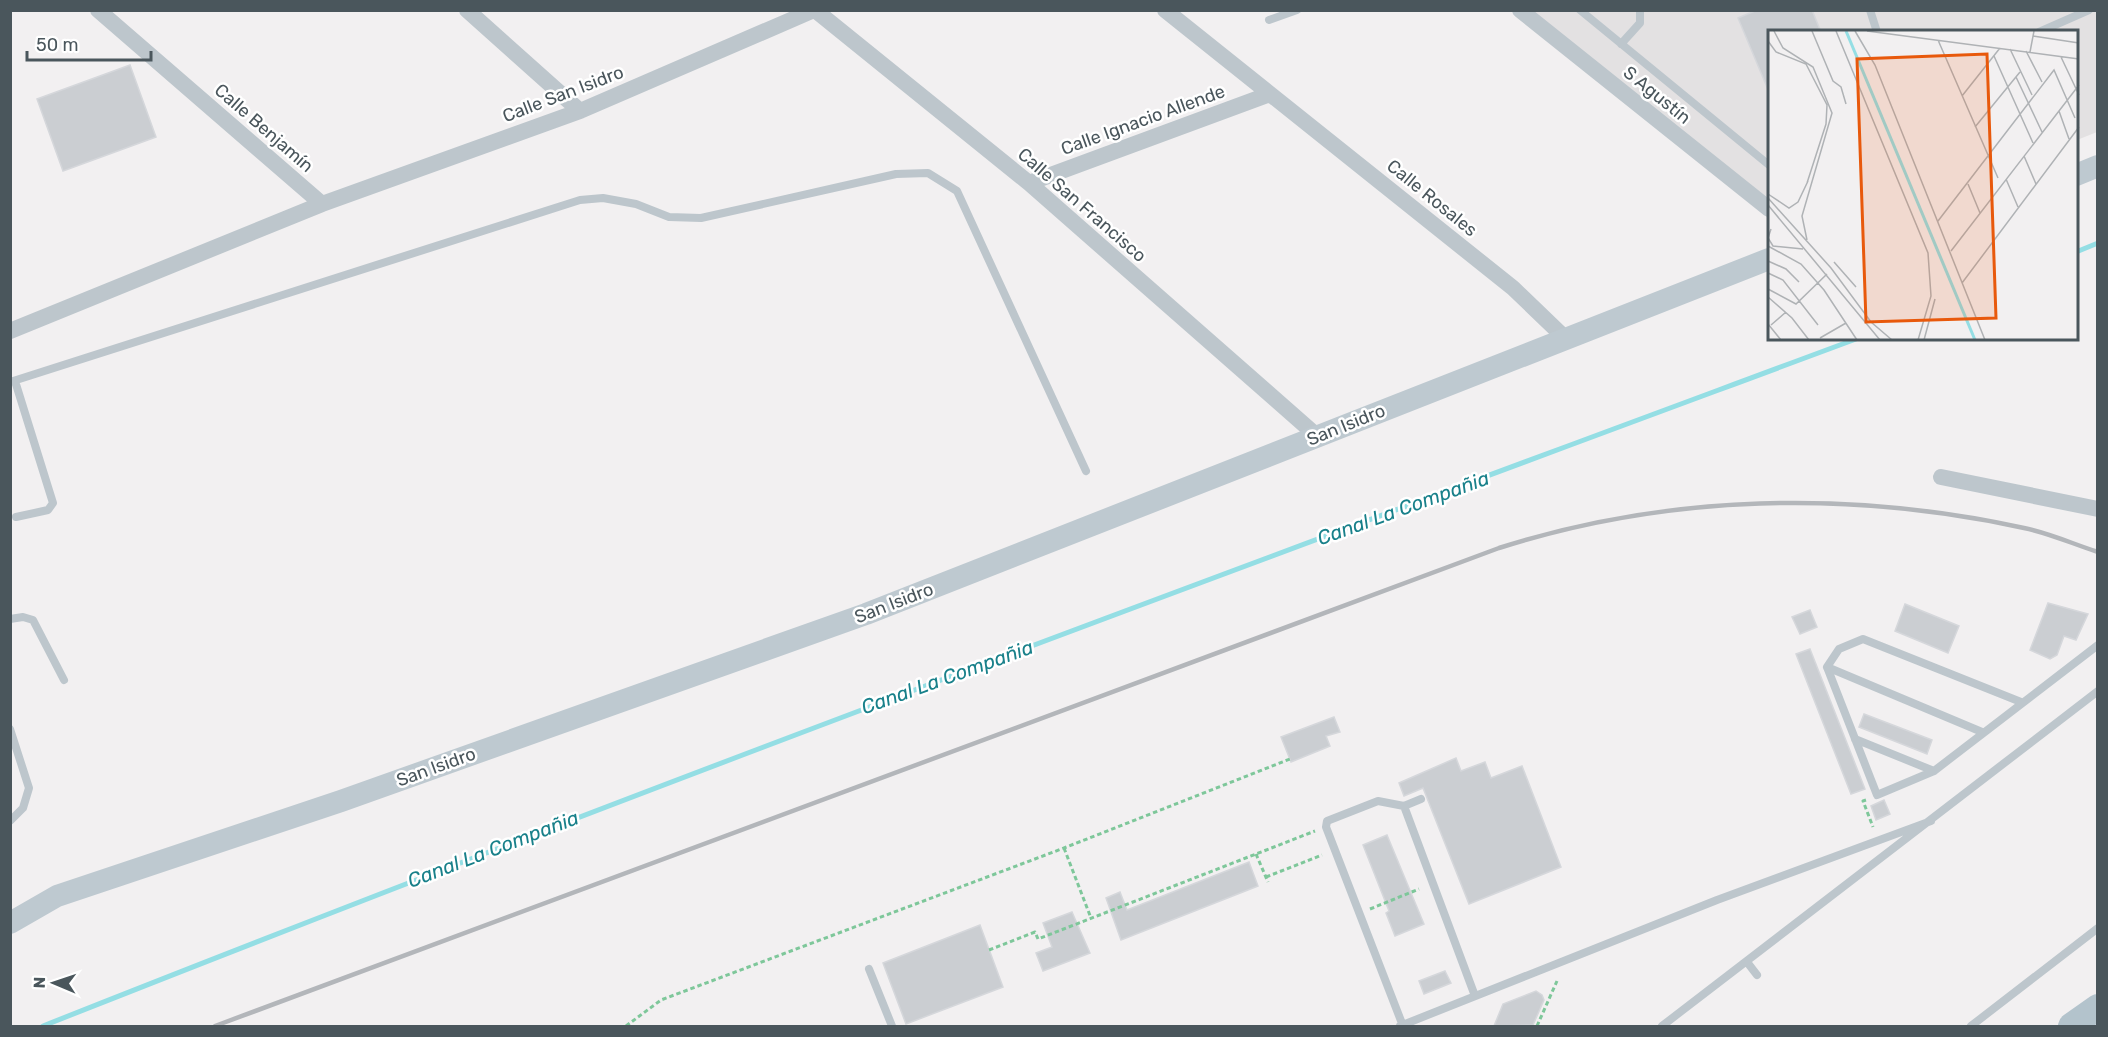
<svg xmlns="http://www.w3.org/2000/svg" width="2108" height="1037" viewBox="0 0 2108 1037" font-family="Rubik,sans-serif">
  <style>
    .education { fill: #e3e1e2 }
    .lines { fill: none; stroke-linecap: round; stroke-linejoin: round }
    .stream { stroke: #94dee4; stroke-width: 5 }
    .building { fill: #cbced2; stroke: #d5d7db; stroke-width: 1.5 }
    .path { stroke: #7ec79a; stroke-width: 3; stroke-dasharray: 4.5 3; stroke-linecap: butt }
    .lane { stroke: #bdc6cc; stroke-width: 8 }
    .street { stroke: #bdc6cc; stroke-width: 16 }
    .secondary { stroke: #bec9d0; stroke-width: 22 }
    .primary { stroke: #b3c3cc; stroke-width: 26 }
    .rail { stroke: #b3b6ba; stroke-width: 4.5 }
    .labels { text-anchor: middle; stroke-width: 5; stroke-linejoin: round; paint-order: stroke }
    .street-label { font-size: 18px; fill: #4a565c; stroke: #fff }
    .water-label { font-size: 20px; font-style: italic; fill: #18808a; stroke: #fff }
    .inset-river { fill: none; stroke: #94dee4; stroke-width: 3 }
    .inset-road { fill: none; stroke: #afb2b5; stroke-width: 1.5 }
    .view { fill: #e8590c; fill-opacity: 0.15; stroke: #e8590c; stroke-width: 3 }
    .inset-edge { fill: none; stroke: #4a565c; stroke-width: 3 }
  </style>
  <rect width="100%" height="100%" fill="#f2f0f1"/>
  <!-- education -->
  <path class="education" d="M1532,11h565v121l-20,8 -1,-108h-307v175z"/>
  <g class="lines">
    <!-- stream -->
    <path class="stream" d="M2076,252l22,-9
      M43,1026c600,-238 1207,-462 1813,-687"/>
  </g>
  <!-- building -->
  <path class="building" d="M1757,10h55l9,22h-52v60l-31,-74z
    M130,65l26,72 -93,34 -26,-72z
    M2048,603l40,11 -12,26 -12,-4 -7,19 -7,4 -20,-9z
    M1905,604l54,22 -11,27 -53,-22z
    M1810,610l7,17 -17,7 -8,-17z
    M1810,649l55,140 -14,5 -55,-140z
    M1864,714l68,26 -5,14 -68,-27z
    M1334,717l6,15 -14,4 4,10 -39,16 -10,-25z
    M1456,758l5,13 24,-9 6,16 31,-12 39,101 -92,37 -46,-116 -19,8 -5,-13z
    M1884,800l6,14 -14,6 -5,-14z
    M1387,835l37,89 -29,12 -9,-23 3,-2 -26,-66z
    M1249,862l9,24 -137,54 -15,-42 14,-6 7,18z
    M1072,912l18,41 -47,18 -7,-18 16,-6 -9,-24z
    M980,925l23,62 -97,37 -23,-61z
    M1445,971l6,12 -27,11 -5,-13z
    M1536,991l6,4 2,5 -11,25 -39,1 9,-22z"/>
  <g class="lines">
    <!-- path -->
    <path class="path" d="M1866,800l-3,1 10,26
      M1064,848l27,70
      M1256,854l12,28
      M1266,877l56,-22
      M1370,909l49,-20
      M989,950l46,-18 3,7 277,-108
      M626,1026l35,-26 403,-152 226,-89
      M1537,1026l20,-45"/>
    <!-- lane -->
    <path class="lane" d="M1580,10l189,155
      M1870,10l7,22
      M1269,20l28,-10
      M2039,32l50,-22
      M1621,44l19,-21v-13
      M15,381l38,122 -5,7 -32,7
      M10,382l570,-182 23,-2 33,6 33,13 32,1 195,-44 32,-1 29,18 129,280
      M10,619l13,-2 10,3 31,60
      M1827,667l155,65
      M2021,702l-158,-63 -24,10 -12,18 50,128 57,-24 164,-126
      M10,729l19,59 -6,20 -13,13
      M1855,739l79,32
      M1404,806l17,-7
      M1747,962l10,13
      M869,969l23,57
      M1400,1026l317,-126 214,-79
      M1403,1026l-77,-199 1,-6 51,-20 26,5 71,190
      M1662,1026l436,-335
      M1971,1026l127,-98"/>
    <!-- street -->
    <path class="street" d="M98,10l224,194
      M467,10l113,101
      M815,10l214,173 288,253
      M1165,10l348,278 52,50
      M1520,10l249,199
      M1029,183l241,-89
      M10,331l312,-127 258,-93 234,-101
      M1941,477l157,32"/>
    <!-- secondary -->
    <path class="secondary" d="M2076,175l22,-9
      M10,923l47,-27 284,-95 525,-187 903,-355"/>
    <!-- primary -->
    <path class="primary" d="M2071,1026l27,-19"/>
    <!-- rail -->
    <path class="rail" d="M215,1026l1284,-478c169,-54 352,-58 525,-20 25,5 49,16 74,24"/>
  </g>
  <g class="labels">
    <!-- street labels -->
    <g class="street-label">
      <text transform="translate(563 94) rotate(-21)" y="6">Calle San Isidro</text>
      <text transform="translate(1657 95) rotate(39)" y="6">S Agustín</text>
      <text transform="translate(1143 120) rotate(-20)" y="6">Calle Ignacio Allende</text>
      <text transform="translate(264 128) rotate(41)" y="6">Calle Benjamín</text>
      <text transform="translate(1432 198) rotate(39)" y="6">Calle Rosales</text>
      <text transform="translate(1082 205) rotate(41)" y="6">Calle San Francisco</text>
      <text transform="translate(1346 425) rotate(-22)" y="6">San Isidro</text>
      <text transform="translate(894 603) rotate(-21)" y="6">San Isidro</text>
      <text transform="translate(436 767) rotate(-20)" y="6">San Isidro</text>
    </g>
    <!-- water labels -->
    <g class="water-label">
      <text transform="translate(1403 508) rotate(-20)" y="7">Canal La Compañia</text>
      <text transform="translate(947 677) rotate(-20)" y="7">Canal La Compañia</text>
      <text transform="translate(493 849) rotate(-21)" y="7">Canal La Compañia</text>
    </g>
  </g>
  <!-- overview -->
  <g transform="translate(1768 30)">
    <rect width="310" height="310" fill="#f2f0f1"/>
    <path class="inset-river" d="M78,1l129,309"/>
    <path class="inset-road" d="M6,1l9,17 30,19 19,46 -30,103 5,24M44,1l21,50 8,6 5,17M68,1l92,222 3,43 -13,44M87,1l20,34 110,275M99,1l212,28M265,6l46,7M170,10l60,138M0,11l8,11 30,12 21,41 -1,19 -19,59M242,19l22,46M258,21l16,31M262,22l4,-21M226,26l39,87M293,27l18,38M248,47l26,55M194,66l38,-48M291,81l10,28M207,97l45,-55M256,126l12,28M238,149l12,28M200,154l12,29M0,164l21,14 9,-6 10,-21M0,168l63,70 40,54 21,18M0,175l112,135M170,191l116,-151 21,48M3,199l-3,9 5,8 30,3M0,216l33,18 23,26 33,50M183,221l128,-166M0,231l18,8 13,13M66,232l22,25M0,243l15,7 35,45M194,253l117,-156M0,259l28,15 31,-30M0,267l24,21 17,22M0,294l13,16M3,295l15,-13M52,308l26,-15M156,310l11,-41"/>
    <path class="view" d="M219,24l9,264 -130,4 -9,-263z"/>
    <rect width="310" height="310" class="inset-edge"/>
  </g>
  <!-- border -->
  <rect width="2108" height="1037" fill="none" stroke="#4a565c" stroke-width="24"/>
  <!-- north arrow -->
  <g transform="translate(54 983) rotate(272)" stroke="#ffffff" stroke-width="4.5" paint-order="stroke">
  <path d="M0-4.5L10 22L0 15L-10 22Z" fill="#4a565c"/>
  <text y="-9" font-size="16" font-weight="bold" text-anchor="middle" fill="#4a565c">N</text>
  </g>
  <!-- scale -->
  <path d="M27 51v9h124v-9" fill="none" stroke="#4a565c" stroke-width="3"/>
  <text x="36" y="51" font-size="18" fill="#4a565c" stroke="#ffffff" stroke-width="4.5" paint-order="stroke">50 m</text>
</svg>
